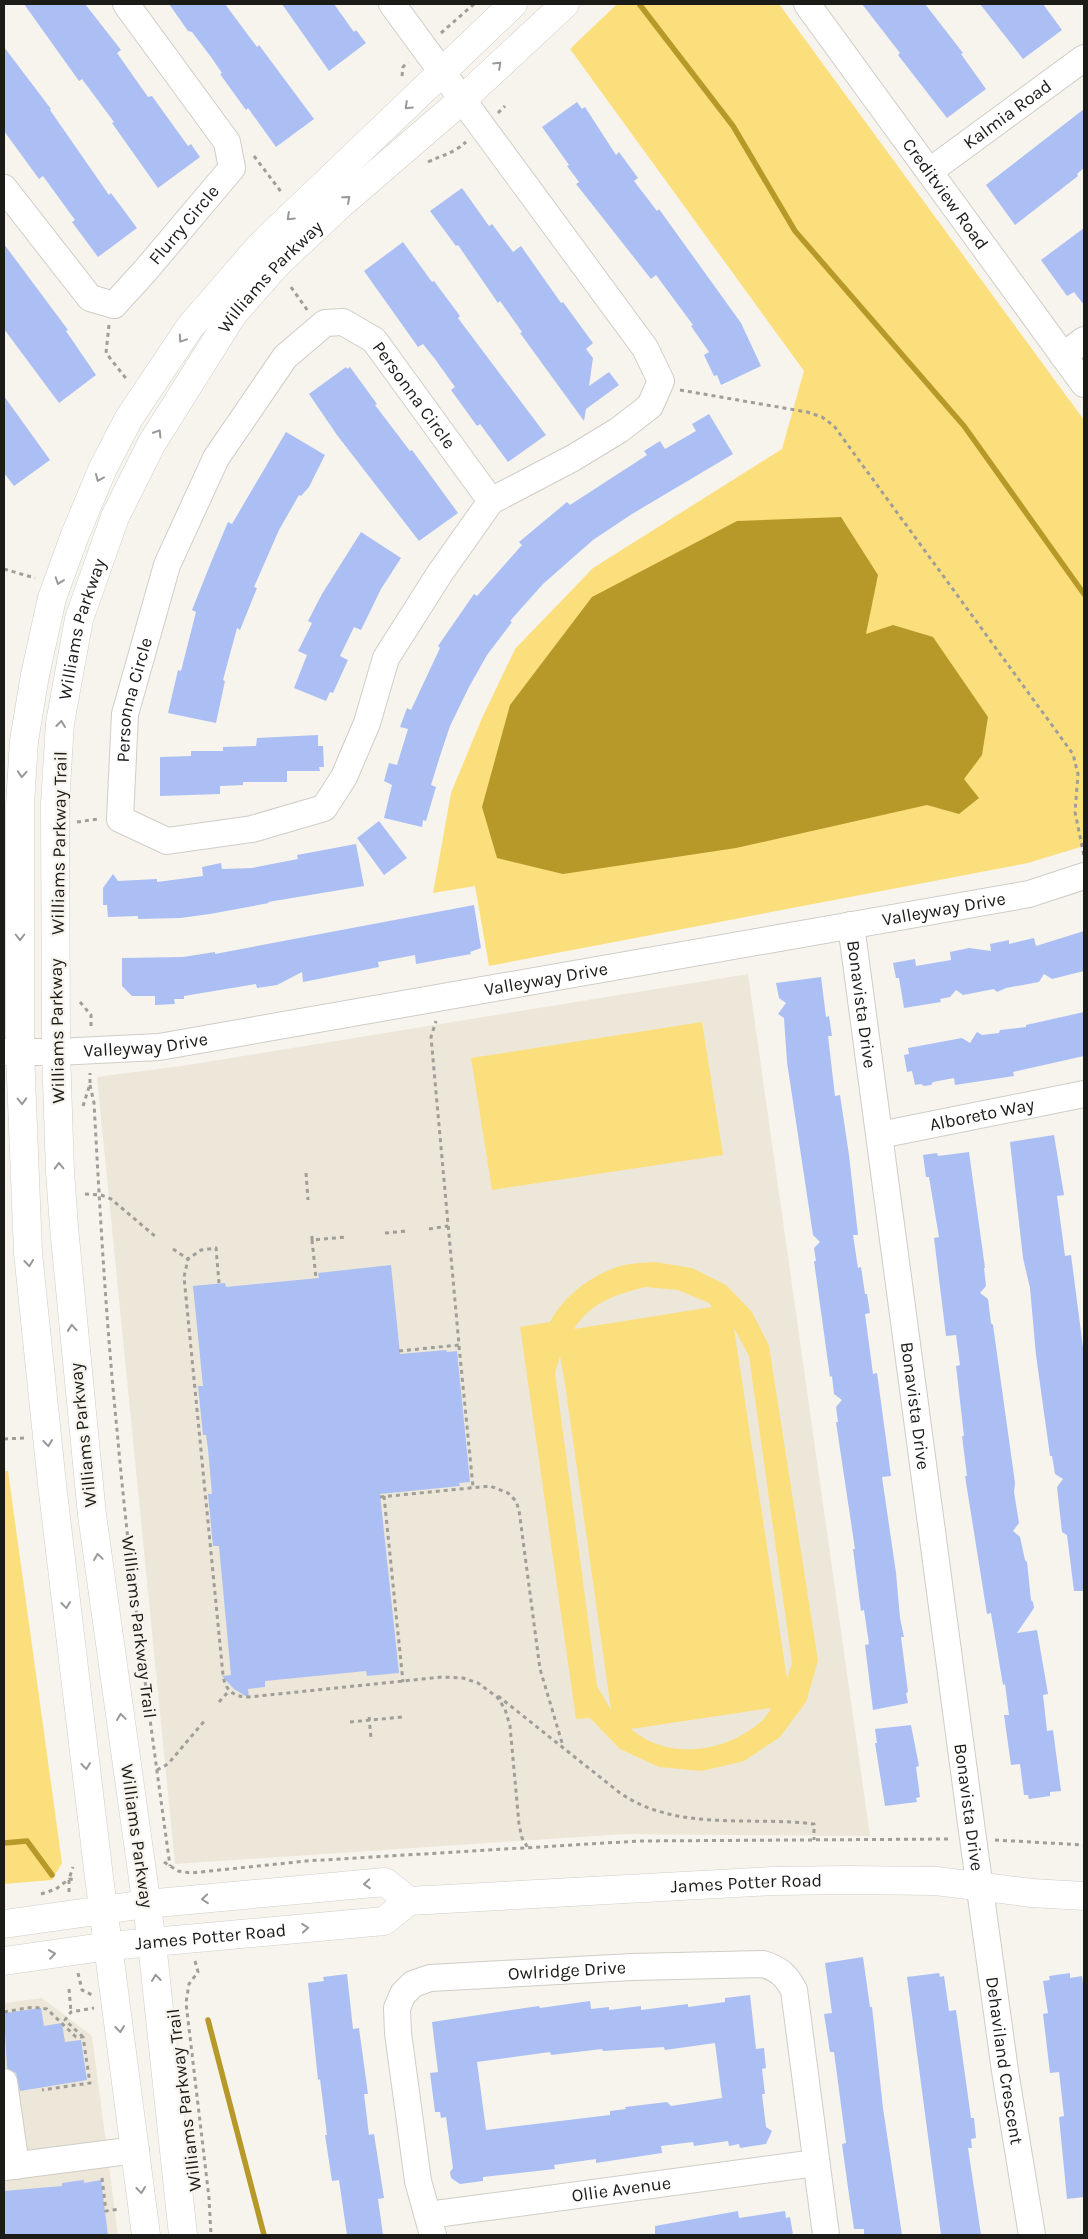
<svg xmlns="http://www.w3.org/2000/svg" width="1088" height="2239" viewBox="0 0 1088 2239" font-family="Karla,sans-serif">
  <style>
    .built { fill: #ece7d9 }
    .green { fill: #fcdf7d; fill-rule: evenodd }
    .water { fill: #b79929 }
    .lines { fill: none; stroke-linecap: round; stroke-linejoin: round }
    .stream { stroke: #b79929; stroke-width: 5.5 }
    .building { fill: #abbff4; fill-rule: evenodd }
    .minor-casing { stroke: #cfcdc6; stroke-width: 28 }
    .major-casing { stroke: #cfcdc6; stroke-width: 29 }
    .path { stroke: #9f9e98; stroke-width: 3; stroke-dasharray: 4 4; stroke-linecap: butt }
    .minor { stroke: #fff; stroke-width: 26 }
    .major { stroke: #fff; stroke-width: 28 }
    .oneway { stroke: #989897 }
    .labels { text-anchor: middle; stroke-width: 4.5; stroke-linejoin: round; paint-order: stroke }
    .street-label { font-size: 18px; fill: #1b1b18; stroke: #f6f4ed }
  </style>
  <rect width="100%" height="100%" fill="#f6f4ed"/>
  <!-- built -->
  <path class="built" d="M748,974l122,862 -246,-2 -449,30 -78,-787 91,-12z
    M42,1998l50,38 26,199h-114v-232z"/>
  <!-- green -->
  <path class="green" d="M617,4h162l305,416v426l-56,17 -539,103 -14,-80 -42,7 18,-100 31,-75 33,-69 78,-81 189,-119 22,-78 -234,-322z
    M702,1022l21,133 -231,35 -21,-132z
    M655,1262l37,6 34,17 26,27 17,34 49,315 -12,41 -26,35 -36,24 -42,10 -43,-4 -39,-18 -30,-31 -14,1 -56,-392 30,-5c14,-26 39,-45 67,-55 11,-4 26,-4 38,-5zM645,1287l33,3 31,13 3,4 -138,22c17,-27 41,-34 71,-42zM734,1328l15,28 43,307 -5,16zM560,1356l5,28 46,326 -14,-24 -42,-313zM771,1708c-4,9 -12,16 -21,22 -35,24 -85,28 -119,-1z
    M4,1471h4l54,392 -10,17 -48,4z"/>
  <!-- water -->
  <path class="water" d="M841,517l37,58 -12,59 27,-9 40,12 55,80 -6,38 -18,24 15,19 -20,16 -32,-9 -191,43 -173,26 -66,-16 -15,-51 28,-102 82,-108 145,-76z"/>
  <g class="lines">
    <!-- stream -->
    <path class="stream" d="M640,5l93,121 62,105 169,195 120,168
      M4,1843l23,-2 25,34
      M208,2020l56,215"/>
  </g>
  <!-- building -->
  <path class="building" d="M24,4h61l36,46 -4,3 31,44 4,-1 36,50 3,-2 9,13 -42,31 -46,-65 2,-1 -32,-43 -3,2z
    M169,4h56l32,43 2,-2 55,74 -38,28 -28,-39 -2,2 -26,-36 2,-1 -11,-16 -19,-25 -4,-1z
    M282,4h52l20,28 2,-2 10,13 -37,28z
    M862,4h63l38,49 -2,1 25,35 -39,29 -49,-63 2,-2z
    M980,4h63l19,26 -39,29z
    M4,47l47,62 -1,1 59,85 2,-2 26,35 -39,29 -26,-35 3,-2 -32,-44 -4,3 -35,-48z
    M577,102l5,7 3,-2 31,48 3,-3 19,26 -4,3 23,30 2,-2 82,114 20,43 -40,19 -4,-10 -3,1 -10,-21 5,-3 -18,-26 2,-1 -37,-50 -5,4 -75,-95 3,-2 -12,-16 2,-1 -27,-38z
    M1084,109v59l-7,6 1,2 -63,49 -29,-40z
    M462,188l27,38 3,-2 21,28 8,-6 40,57 2,-1 30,41 -7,6 7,9 -4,28 20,-14 10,13 -33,24 -2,12 -64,-88 2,-1 -22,-31 -2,2 -40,-58 -2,1 -26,-35z
    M1084,228v77l-10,-13 -7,4 -26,-36z
    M403,242l29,40 2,-1 26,35 -2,2 88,117 -38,27 -28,-38 -3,2 -26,-36 4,-3 -20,-28 -12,-15 -5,3 -54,-76z
    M4,244l64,86 -2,1 30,44 -37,28 -55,-74z
    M346,367l1,2 3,-2 27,37 -2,1 35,46 2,-1 46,63 -39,28 -82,-106 -28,-41z
    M4,396l46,64 -36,26 -10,-13z
    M709,414l24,40 -101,60 -39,26 -50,44 -33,37 2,1 -25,33 -18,32 -19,39 -10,30 -9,29 5,2 -10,34 -3,-1 -1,7 -38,-9 8,-33 -8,-4 5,-18 8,2 11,-36 -8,-2 7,-19 4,2 29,-62 -2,-2 36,-52 3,2 45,-51 -3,-3 48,-40 3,3 77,-50 -3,-4 16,-10 5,8 31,-18 -4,-7z
    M286,432l39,23 -16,32 -8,9 -2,-1 -20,35 -25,57 3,1 -17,42 -3,-2 -14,52 2,1 -9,42 -48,-10 10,-43 3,1 15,-59 -4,-2 20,-50 16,-38 4,2z
    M361,532l40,26 -20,31 -20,41 -7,-3 -14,29 8,4 -15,33 -3,-1 -4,9 -32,-13 13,-33 -9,-4 14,-28 -4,-2 14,-27z
    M318,735v11h5l1,21h-5l1,4h-33v11h-44v3l-23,1v8l-60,2v-39l31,-1v-5h32v-4l33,-1 1,-8z
    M379,821l28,37 -23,17 -27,-37z
    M356,844l8,42 -96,16 1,1 -59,11 -30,4 -42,1v-3l-30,1 -1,-12h-4v-17l10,-14 5,7 39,-2v3l46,-6 -1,-9 19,-4 1,6 30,-1 46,-9 -1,-4z
    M474,905l7,43 -11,4 1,2 -55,10 -1,-9 -37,7 1,5 -76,15 -1,-10 -25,13 -20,3 -1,-4 -72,12v3h-10l1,5 -20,1v-9h-23l-10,-10v-28l61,-1 32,-5v2z
    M1084,931v40l-32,8 -8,-5 -5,8 -33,6 -9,4 -3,-3 -31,6 -7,-5 -6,7 -10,2 1,3 -37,6 -5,-30h-3l-3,-15 22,-4 1,7 35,-6 -1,-8 19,-4 22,3 -1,-7 19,-4v4l25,-6 2,8z
    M821,977l5,40 3,-1 3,20h-4l7,60 5,-1 9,60 9,80h-5l5,33 3,-1 4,27h2l3,19 -5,1 8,60 4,-1 14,103 -9,1 14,96 4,45 4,19h-3l7,55 -2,1 2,10 -35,7 -8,-65 4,-1 -5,-34 -3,1 -8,-62h2l-19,-127h2l-2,-15 6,-7 -8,-6 -2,-18 -2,1 -16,-116h2l-2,-13 6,-6 -7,-7 -26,-173 -3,-44 -6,-4 8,-11 -7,-5 -3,-15z
    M1084,1012v44l-71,16 1,4 -59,9 -1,-7 -21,4 -2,3 -7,1 -3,-2 -6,1 -3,-14 -5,1 -3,-17 5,-1 -1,-6 54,-10 8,5 7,-11 5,3 17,-2 1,-3 26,-3v-2z
    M1054,1135l10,60 -7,1 8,60 6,-1 13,100v236h-10l-7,-56 -5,-3 -5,-45 6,-8 -8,-5 -3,-18h-2l-14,-101 -6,-67 -7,-30 -13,-116z
    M969,1152l16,116h-1l2,18 -6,7 8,6 3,24 2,2 22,158 -1,9 5,31 -6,8 7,6 5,23 2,2 4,38 2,2 1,6 -17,25 20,-3 11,64 -5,1 4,36 6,-1 8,61 -11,1v4l-21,3 -1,-4h-4l-4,-31 -9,1 -7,-50h5l-4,-31 -2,1 -12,-72 -4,1 -22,-138h2l-5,-40h2l-8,-70 4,-1 -4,-30 -10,1 -12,-98 5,-1 -10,-60h-3l-3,-22 14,-2 1,3z
    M391,1265l9,89 46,-4 1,2 10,-1 13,131 -11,1 1,3 -80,8 19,179 -32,3 -1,-5 -101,10v6l-17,2 1,9 -15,-9 -12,-13 9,-1 -12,-129h-6l-5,-52h4l-4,-45 -2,-14h-3l-5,-49h5l-10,-100 32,-3 1,4 93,-9 -1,-5z
    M911,1725l8,41 -3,1 4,30 -4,1 1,4 -32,4 -10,-63h2l-2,-14z
    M863,1957l7,50h2l11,101 19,127h-38v-6h-10l-5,-34 -7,-51 4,-1 -12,-91h-4l-6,-38 8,-1 -7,-50z
    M939,1973l1,4 4,-1 5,35 7,-1 15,108h3l2,20 -5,1 1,9h-4l13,87h-40l-34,-258z
    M1070,1973v5l12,-2 2,15v206l-17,2 -8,-82 5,-1 -5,-44 -9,1 -7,-59 5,-1 -5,-32 7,-1 -1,-4z
    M347,1974l6,55 6,-1 9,66h-4l5,41 5,-1 10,64 -6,1 5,36h-36l-8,-55 -7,1 -7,-46h2l-7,-56 -2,1 -10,-97 16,-2 -1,-4z
    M750,1995l6,54 8,-1 2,20 -4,1 3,25h-3l4,33 6,4 -6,13 -26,4 -1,-4 -10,2 -1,-5 -34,5 -1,-4 -32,4 1,7 -66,10v-4l-42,6 1,4 -72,8v4l-23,3 -9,-6 -1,-6 3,-4 -7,-51 -5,1 -1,-6h-5l-5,-39 8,-1 -6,-50 93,-14 14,-2 1,2 50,-7 1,8 18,-2v3l32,-4v4l47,-6v3l37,-5v-4zM715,2043l7,55 -51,8 -4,-4 -42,5 1,2 -16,2v4l-124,15 -9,-68 73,-10 1,3 51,-6 1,2 61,-4 1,3z
    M41,2008l3,18 18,-3 3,19 16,-2 6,40 -67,11 -4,-18 -9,-5 -3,-55z
    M84,2180v3l17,-3 7,55h-104v-44l58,-5v-3z
    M738,2211l1,7 46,-7 1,7 4,-1 3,18h-138v-9z"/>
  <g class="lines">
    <defs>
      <g id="minor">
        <path id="s1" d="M392,4l253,344 16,33 -11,25 -31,24 -46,28 -82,43 -51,72 -54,85 -19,65 -23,54 -20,31 -72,21 -85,12 -47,-22 5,-105 42,-149 49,-107 69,-101 40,-34 18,-1 31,18 117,161"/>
        <path id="s2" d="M807,4l277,380"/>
        <path id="s3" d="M930,171l154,-113"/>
        <path id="s4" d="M4,188l86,110 24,7 31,-34 87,-103 -5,-26 -101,-138"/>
        <path d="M1063,356l21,-16"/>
        <path id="s5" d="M851,925l121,906 33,240 27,164"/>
        <path id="s6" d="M4,1052h52l103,-5 870,-153 55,-18"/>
        <path id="s7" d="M880,1135l204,-41"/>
        <path d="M4,2082l12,84"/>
        <path d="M4,2167l132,-17"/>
        <path id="s8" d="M428,2215l388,-52"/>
        <path id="s9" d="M433,2235l-15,-54 -20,-148 -1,-25 6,-14 10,-10 17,-6 202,-11 131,-3c16,5 23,11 31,26l32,245"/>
      </g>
      <g id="major">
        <path d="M4,1924l142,-20 239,-22 24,19"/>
        <path id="s10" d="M4,1961l105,-15 275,-25 25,-20 364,-20 75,-1 88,1 96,12 52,3"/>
        <path d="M146,2235l-47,-358 -47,-393 -24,-231 -8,-201v-247l4,-64 11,-66 17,-77 23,-63 28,-67 26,-50 61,-91 70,-81 253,-242"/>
        <path id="s11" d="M183,2235l-31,-292 -60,-428 -28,-288 -4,-55 -4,-120 -1,-248 5,-81 19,-104 36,-102 37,-74 81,-129 45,-51 62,-58 123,-106 102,-95"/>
      </g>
    </defs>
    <!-- minor casing -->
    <use href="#minor" class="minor-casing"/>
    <!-- major casing -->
    <use href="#major" class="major-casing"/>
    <!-- path -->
    <path class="path" d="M441,33l33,-29
      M402,76l1,-9 5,-5
      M498,113l7,-7
      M254,156l28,37
      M428,162c16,-8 23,-7 38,-20
      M291,287l17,24
      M109,325l-3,28 22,28
      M680,390l127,22 15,5 12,9 239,328 5,20 -3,38 9,44
      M4,569l31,9
      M77,822l21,-3
      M80,1002l11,13v14
      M90,1085l4,18c6,109 12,218 23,327 13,146 33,291 53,436
      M83,1106l7,-22v-11
      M306,1173l2,27
      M85,1194l16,1 10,4 45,38
      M429,1229l19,-3
      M385,1233l22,-2
      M312,1236v4l34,-3
      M312,1240l4,38
      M173,1249l15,10
      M219,1283l-3,-35 -15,2 -13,9 -4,18 39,398c2,15 10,22 26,22l193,-20 21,1 15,5 19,14 8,12 5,17 9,98 3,14 6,10
      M459,1346l14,141
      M399,1351l60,-6 -28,-308 5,-16
      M4,1439l20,-1
      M384,1496l19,186
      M380,1497l110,-11 18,7 8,8 3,9 21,159 23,77
      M498,1696l122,97c57,39 130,23 194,31v16
      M219,1702l10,-11
      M369,1717l2,21
      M350,1722l53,-5
      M157,1770l11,-6 38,-45
      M995,1840l89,5
      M164,1862l14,9 13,2 115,-12 333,-20 312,-2
      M69,1892v-13l4,-12
      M41,1894l15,-5 13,-10 7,1
      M195,1961l3,11 -9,12 -3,19 23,195 2,37
      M78,1973l4,17 10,5
      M69,1989l2,23
      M4,2012l29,-5 14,2 29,28h7l7,46 -48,7
      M83,2037l-18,-17 6,-8 23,-4
      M102,2178l4,33 14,-2"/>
    <!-- minor -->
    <use href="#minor" class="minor"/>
    <!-- major -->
    <use href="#major" class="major"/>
  </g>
  <!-- one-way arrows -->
  <defs><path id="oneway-chevron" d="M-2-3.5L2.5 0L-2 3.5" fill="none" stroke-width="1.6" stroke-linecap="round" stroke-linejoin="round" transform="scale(1.25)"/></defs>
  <g class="oneway">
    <use href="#oneway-chevron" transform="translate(498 65) rotate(-43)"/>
    <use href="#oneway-chevron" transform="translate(408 106) rotate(136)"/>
    <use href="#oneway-chevron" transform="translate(347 199) rotate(-41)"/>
    <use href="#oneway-chevron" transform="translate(290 217) rotate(137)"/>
    <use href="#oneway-chevron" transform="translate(182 339) rotate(124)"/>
    <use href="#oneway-chevron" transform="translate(158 433) rotate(-58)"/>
    <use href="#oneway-chevron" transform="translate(99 478) rotate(113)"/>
    <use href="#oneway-chevron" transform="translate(59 581) rotate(109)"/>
    <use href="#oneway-chevron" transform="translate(61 724) rotate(-83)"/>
    <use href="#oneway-chevron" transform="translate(22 774) rotate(94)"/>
    <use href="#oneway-chevron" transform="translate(20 937) rotate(90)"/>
    <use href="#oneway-chevron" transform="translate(22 1101) rotate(88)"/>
    <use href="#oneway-chevron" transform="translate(59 1166) rotate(-92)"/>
    <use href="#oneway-chevron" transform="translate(29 1263) rotate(84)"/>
    <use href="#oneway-chevron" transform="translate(72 1328) rotate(-95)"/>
    <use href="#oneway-chevron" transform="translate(48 1443) rotate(84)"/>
    <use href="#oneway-chevron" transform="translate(98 1557) rotate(-98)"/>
    <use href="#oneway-chevron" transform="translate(66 1605) rotate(83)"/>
    <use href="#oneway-chevron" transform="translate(121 1717) rotate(-98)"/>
    <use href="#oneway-chevron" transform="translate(86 1766) rotate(83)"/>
    <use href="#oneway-chevron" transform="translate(367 1884) rotate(175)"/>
    <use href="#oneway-chevron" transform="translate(205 1899) rotate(175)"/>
    <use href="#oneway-chevron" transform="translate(305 1928) rotate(-5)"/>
    <use href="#oneway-chevron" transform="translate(52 1954) rotate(-8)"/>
    <use href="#oneway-chevron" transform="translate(156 1978) rotate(-96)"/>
    <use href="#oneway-chevron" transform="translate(120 2029) rotate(83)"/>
    <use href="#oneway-chevron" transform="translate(141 2190) rotate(83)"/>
  </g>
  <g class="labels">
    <!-- street labels -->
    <g class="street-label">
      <text dy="6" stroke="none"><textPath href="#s3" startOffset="96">Kalmia Road</textPath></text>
      <text dy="6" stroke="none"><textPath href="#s2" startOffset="235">Creditview Road</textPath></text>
      <text dy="6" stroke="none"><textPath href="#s4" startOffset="271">Flurry Circle</textPath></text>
      <text dy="6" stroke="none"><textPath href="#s11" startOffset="2021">Williams Parkway</textPath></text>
      <text dy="6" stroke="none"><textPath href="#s1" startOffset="1916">Personna Circle</textPath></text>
      <text dy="6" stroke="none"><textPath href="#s11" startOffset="1616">Williams Parkway</textPath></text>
      <text dy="6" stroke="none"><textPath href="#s1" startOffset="1362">Personna Circle</textPath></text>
      <text transform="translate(59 843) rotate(-89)" y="6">Williams Parkway Trail</text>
      <text dy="6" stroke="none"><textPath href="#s6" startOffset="952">Valleyway Drive</textPath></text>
      <text dy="6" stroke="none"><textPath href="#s6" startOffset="548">Valleyway Drive</textPath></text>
      <text dy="6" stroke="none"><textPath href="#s5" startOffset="80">Bonavista Drive</textPath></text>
      <text transform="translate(57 1031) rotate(-91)" y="6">Williams Parkway</text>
      <text dy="6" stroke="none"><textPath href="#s6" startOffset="142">Valleyway Drive</textPath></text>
      <text dy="6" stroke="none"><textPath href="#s7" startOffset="104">Alboreto Way</textPath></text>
      <text dy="6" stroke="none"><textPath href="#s5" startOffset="485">Bonavista Drive</textPath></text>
      <text transform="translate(83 1435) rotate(-96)" y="6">Williams Parkway</text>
      <text transform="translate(139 1627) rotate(83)" y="6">Williams Parkway Trail</text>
      <text dy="6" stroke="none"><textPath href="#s5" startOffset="890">Bonavista Drive</textPath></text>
      <text transform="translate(137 1836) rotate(82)" y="6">Williams Parkway</text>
      <text dy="6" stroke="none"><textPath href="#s10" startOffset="752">James Potter Road</textPath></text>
      <text dy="6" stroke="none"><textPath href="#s10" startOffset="208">James Potter Road</textPath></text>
      <text dy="6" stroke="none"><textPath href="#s9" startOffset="415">Owlridge Drive</textPath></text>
      <text dy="6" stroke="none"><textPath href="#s5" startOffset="1146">Dehaviland Crescent</textPath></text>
      <text transform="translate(184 2100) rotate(-97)" y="6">Williams Parkway Trail</text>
      <text dy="6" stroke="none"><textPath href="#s8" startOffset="195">Ollie Avenue</textPath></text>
    </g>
  </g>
  <!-- border -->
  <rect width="1088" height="2239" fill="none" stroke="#1b1b18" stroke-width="10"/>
</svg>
